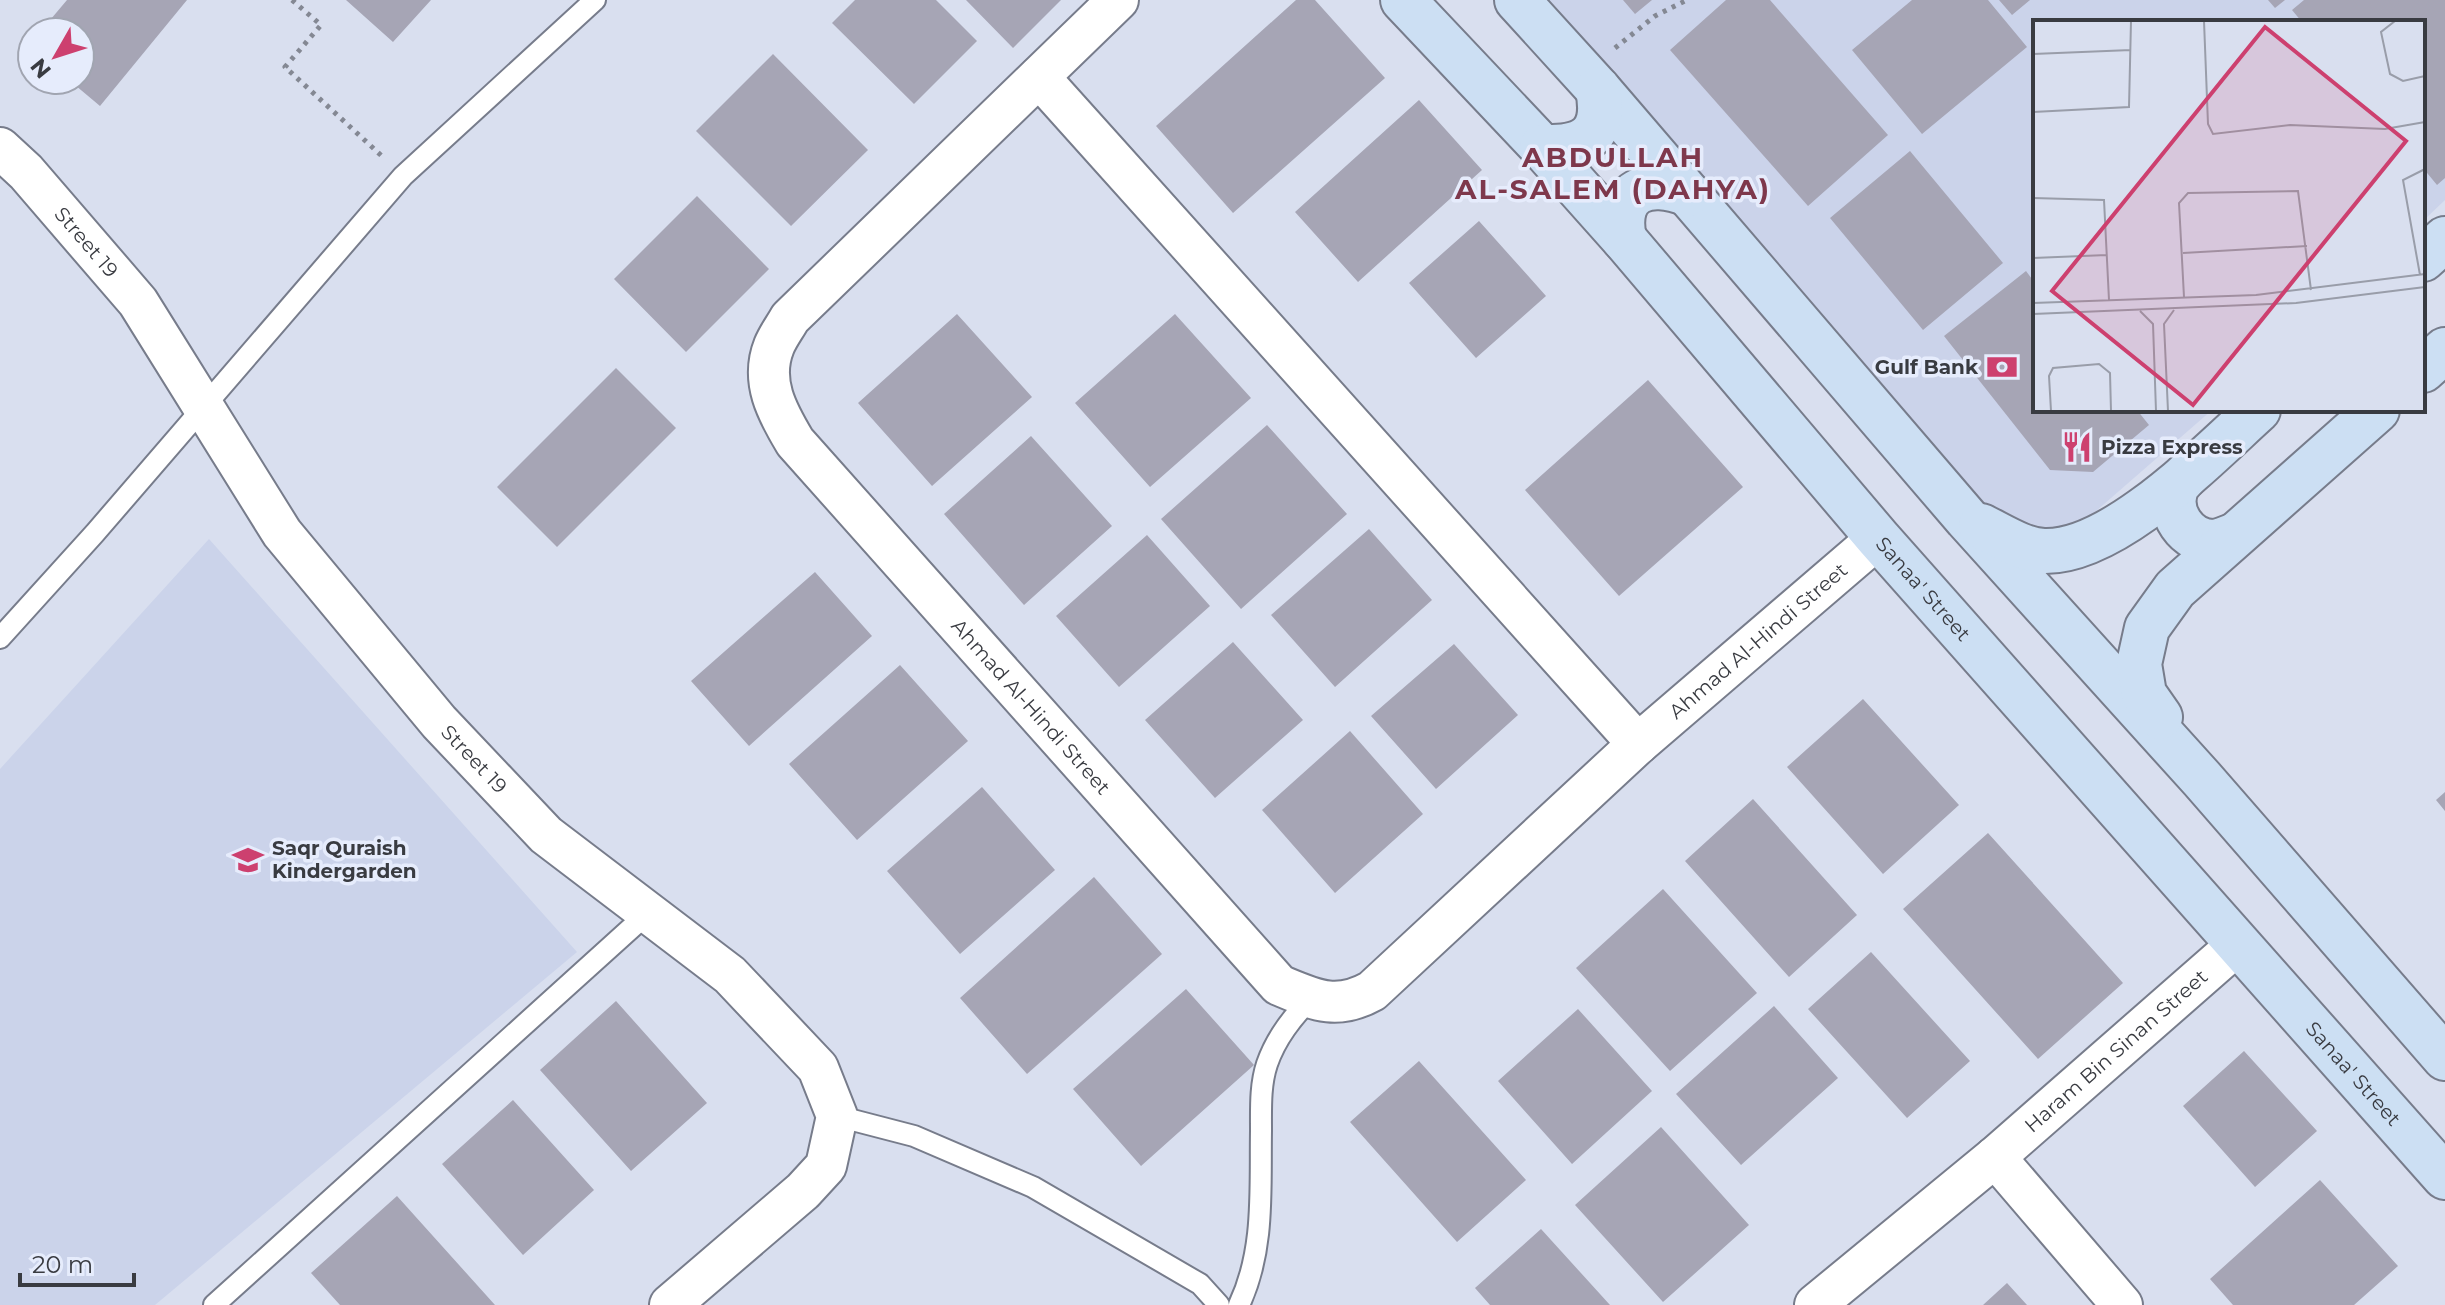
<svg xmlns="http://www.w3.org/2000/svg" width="2445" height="1305" viewBox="0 0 2445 1305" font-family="Montserrat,sans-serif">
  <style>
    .built { fill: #cbd3ea }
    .building { fill: #a6a5b5 }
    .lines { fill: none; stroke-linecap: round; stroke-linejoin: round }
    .lane-casing { stroke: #777c8b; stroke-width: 24 }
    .street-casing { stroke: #777c8b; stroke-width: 44 }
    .secondary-casing { stroke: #777c8b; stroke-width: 48 }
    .path { stroke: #848893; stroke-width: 5; stroke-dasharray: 4 6; stroke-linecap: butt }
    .lane { stroke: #fff; stroke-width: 20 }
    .street { stroke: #fff; stroke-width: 40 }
    .secondary { stroke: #ccdff3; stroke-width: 44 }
    .labels { text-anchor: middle; stroke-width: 7; stroke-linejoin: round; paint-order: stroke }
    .street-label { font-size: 20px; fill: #393b41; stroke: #e6ecfc }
    .poi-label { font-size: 20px; font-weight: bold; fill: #393b41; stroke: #e6ecfc; text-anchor: start }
    .district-label { font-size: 28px; font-weight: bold; letter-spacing: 2px; fill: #7e384c; stroke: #e6ecfc }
    .inset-road { fill: none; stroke: #999da9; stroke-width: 2 }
    .view { fill: #cd406f; fill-opacity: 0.15; stroke: #cd406f; stroke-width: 4 }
    .inset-edge { fill: none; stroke: #393b41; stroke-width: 4 }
  </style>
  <rect width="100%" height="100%" fill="#d9dfef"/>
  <!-- built -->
  <path class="built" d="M1528,0h917v200l-22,21v-199h-388v388h177l-140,122 -39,5 -58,-28z
    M209,539l368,413 -422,353h-155v-536z"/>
  <!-- building -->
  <path class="building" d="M67,0h120l-87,106 -31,-26h11v-48h-40z
    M346,0h85l-38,42z
    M855,0h81l41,41 -63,63 -82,-81z
    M966,0h95l-48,48z
    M1296,0h19l70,78 -152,135 -77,-87z
    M1623,0h29l-17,14z
    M1726,0h44l118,135 -80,71 -138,-156z
    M1912,0h76l39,47 -105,87 -70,-84z
    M1999,0h31l-18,15z
    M2268,0h17l-10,8z
    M2304,0h141v178l-8,7 -14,-17v-146h-121l-10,-12z
    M773,54l95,96 -77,76 -95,-95z
    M1419,100l63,70 -124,112 -63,-70z
    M1910,151l93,112 -80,67 -93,-112z
    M697,196l72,73 -83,83 -72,-73z
    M1479,221l67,75 -70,62 -67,-75z
    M2026,271l9,12v127h102l12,15 -56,47 -43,-2 -106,-134z
    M957,314l75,83 -100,89 -74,-83z
    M1175,314l76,84 -101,89 -75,-84z
    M616,368l60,60 -119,119 -60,-60z
    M1648,380l95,107 -124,109 -94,-106z
    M1267,425l80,89 -106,95 -80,-90z
    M1031,436l81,90 -88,79 -80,-91z
    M1369,529l63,71 -97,87 -64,-72z
    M1147,535l63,71 -91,81 -63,-71z
    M815,572l57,64 -123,110 -58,-65z
    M1233,642l70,78 -88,78 -70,-78z
    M1454,644l64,71 -82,74 -65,-73z
    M900,665l68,76 -111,99 -68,-76z
    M1863,699l96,106 -76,69 -96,-107z
    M1350,731l73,83 -88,79 -73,-83z
    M982,787l73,83 -95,84 -73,-83z
    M2445,792v19l-9,-11z
    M1753,799l104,116 -68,62 -104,-116z
    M1988,833l135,150 -85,76 -135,-150z
    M1094,877l68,77 -135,120 -67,-76z
    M1663,889l94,104 -87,78 -94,-103z
    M1871,952l99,109 -63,57 -99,-109z
    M1186,989l68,76 -113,101 -68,-77z
    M616,1001l91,102 -76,68 -91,-101z
    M1774,1006l64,72 -97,87 -65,-71z
    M1578,1009l74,82 -80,73 -74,-83z
    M2244,1051l73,80 -62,56 -72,-81z
    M1419,1061l107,119 -69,62 -107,-120z
    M513,1100l81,90 -71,65 -81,-91z
    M1661,1127l88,98 -86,77 -88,-97z
    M2320,1180l78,86 -44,39h-121l-23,-26z
    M397,1196l98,109h-155l-29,-32z
    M1541,1229l69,76h-120l-15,-17z
    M2007,1283l20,22h-44z"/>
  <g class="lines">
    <defs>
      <path id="lane" d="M0,638l95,-105 308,-357 192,-176
        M837,1116l77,20 119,51 167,97 19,21
        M214,1305l435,-393
        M1239,1305c26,-55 21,-115 22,-174 0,-23 -1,-46 6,-67 9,-26 25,-46 44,-66"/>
      <g id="street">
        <path id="s1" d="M1118,0l-328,318c-5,9 -12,18 -16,28 -14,35 3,66 21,96l484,543c36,15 57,26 93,6l266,-247 240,-206"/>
        <path d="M1039,77l599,667"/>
        <path id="s2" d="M0,148l26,24 112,130 144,231 157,189 107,113 184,140 88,93 19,48 -11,50 -23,25 -133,114"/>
        <path d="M1995,1157l127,148"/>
        <path id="s3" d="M1815,1305l180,-148 242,-212"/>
      </g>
      <g id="secondary">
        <path id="s4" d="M1403,0l139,147 82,92 254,299 567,639"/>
        <path d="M1517,0l81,89 369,430 235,260 243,279"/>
        <path d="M1542,147c43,1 65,-11 56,-58"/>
        <path d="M1624,239c-10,-49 24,-61 64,-45"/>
        <path d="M2423,259l22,-20"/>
        <path d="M2423,370l22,-20"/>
        <path d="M2190,471c-4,5 -10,10 -13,15 -12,26 10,57 38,56 5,-1 13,-4 18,-6"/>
        <path d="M1981,526c19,9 41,24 63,25 70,2 164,-96 214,-141"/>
        <path d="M2160,717l-16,-23 -5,-30 8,-36 28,-39 202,-179"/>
      </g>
    </defs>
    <!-- lane casing -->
    <use href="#lane" class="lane-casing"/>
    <!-- street casing -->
    <use href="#street" class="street-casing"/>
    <!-- secondary casing -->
    <use href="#secondary" class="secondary-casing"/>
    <!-- path -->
    <path class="path" d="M292,0l29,25 -36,42 99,91
      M1615,48l40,-32 32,-16"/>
    <!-- lane -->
    <use href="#lane" class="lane"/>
    <!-- street -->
    <use href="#street" class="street"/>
    <!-- secondary -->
    <use href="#secondary" class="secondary"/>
  </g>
  <!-- icons -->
  <defs>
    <symbol id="bank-bare" viewBox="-9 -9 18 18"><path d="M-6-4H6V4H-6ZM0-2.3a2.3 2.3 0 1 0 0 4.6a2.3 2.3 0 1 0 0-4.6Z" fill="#cd406f" stroke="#e6ecfc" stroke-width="2.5" paint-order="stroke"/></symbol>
    <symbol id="restaurant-bare" viewBox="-9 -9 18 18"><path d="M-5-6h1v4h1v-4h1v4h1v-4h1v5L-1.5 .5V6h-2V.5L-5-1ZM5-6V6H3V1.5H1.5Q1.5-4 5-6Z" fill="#cd406f" stroke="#e6ecfc" stroke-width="2.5" paint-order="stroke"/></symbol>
    <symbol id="school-bare" viewBox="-9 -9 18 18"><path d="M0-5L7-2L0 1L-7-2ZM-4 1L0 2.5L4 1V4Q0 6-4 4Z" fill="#cd406f" stroke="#e6ecfc" stroke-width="2.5" paint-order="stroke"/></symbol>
  </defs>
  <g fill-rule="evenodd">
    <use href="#bank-bare" x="1980" y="345" width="44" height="44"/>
    <use href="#restaurant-bare" x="2055" y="425" width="44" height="44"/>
    <use href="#school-bare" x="226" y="838" width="44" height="44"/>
  </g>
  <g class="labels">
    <!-- street labels -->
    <g class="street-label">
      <text dy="7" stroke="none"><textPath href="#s2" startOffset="128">Street 19</textPath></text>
      <text dy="7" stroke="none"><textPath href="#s4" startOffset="786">Sanaa' Street</textPath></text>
      <text dy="7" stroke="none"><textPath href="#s1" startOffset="1938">Ahmad Al-Hindi Street</textPath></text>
      <text dy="7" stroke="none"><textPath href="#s1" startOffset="946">Ahmad Al-Hindi Street</textPath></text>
      <text dy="7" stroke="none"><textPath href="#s2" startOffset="776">Street 19</textPath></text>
      <text dy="7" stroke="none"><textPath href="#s3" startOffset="394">Haram Bin Sinan Street</textPath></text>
      <text dy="7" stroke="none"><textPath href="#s4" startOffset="1434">Sanaa' Street</textPath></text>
    </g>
    <!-- poi labels -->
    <g class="poi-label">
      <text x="1978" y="374" text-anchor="end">Gulf Bank</text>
      <text x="2101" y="454">Pizza Express</text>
      <text x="272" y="855">Saqr Quraish<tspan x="272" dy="23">Kindergarden</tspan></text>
    </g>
    <!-- district labels -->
    <g class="district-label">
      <text x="1613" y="167">ABDULLAH<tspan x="1613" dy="32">AL-SALEM (DAHYA)</tspan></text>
    </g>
  </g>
  <!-- overview -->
  <g transform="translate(2033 20)">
    <rect width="392" height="392" fill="#d9dfef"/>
    <path class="inset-road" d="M171,1l4,103 5,10 77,-9 95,4 40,-7M362,1l-14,11 9,42 13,7 22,-5M0,34l98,-4M0,92l96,-5 2,-86M0,178l71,2 5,100M150,233l124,-7M0,238l74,-3M387,255l-17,-95 22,-11M151,277l-5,-94 9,-10 110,-2 13,99M0,283l223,-8 169,-21M107,291l13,13 3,87M0,294l263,-11 129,-16M18,391l-2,-35 4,-8 46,-4 11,9 1,38M135,391l-4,-87 10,-14"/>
    <path class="view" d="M232,7l141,114 -213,264 -141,-114z"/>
    <rect width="392" height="392" class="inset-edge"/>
  </g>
  <!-- north arrow -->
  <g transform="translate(56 56) rotate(231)"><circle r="38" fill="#e6ecfc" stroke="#a1a5b1" stroke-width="2"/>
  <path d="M0-6L14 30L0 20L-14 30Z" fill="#cd406f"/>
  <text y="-12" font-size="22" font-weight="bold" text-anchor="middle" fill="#393b41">N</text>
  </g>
  <!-- scale -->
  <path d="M20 1273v12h114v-12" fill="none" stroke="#393b41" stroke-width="4"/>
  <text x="32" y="1273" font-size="24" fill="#393b41" stroke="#e6ecfc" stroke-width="6" paint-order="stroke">20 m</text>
</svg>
